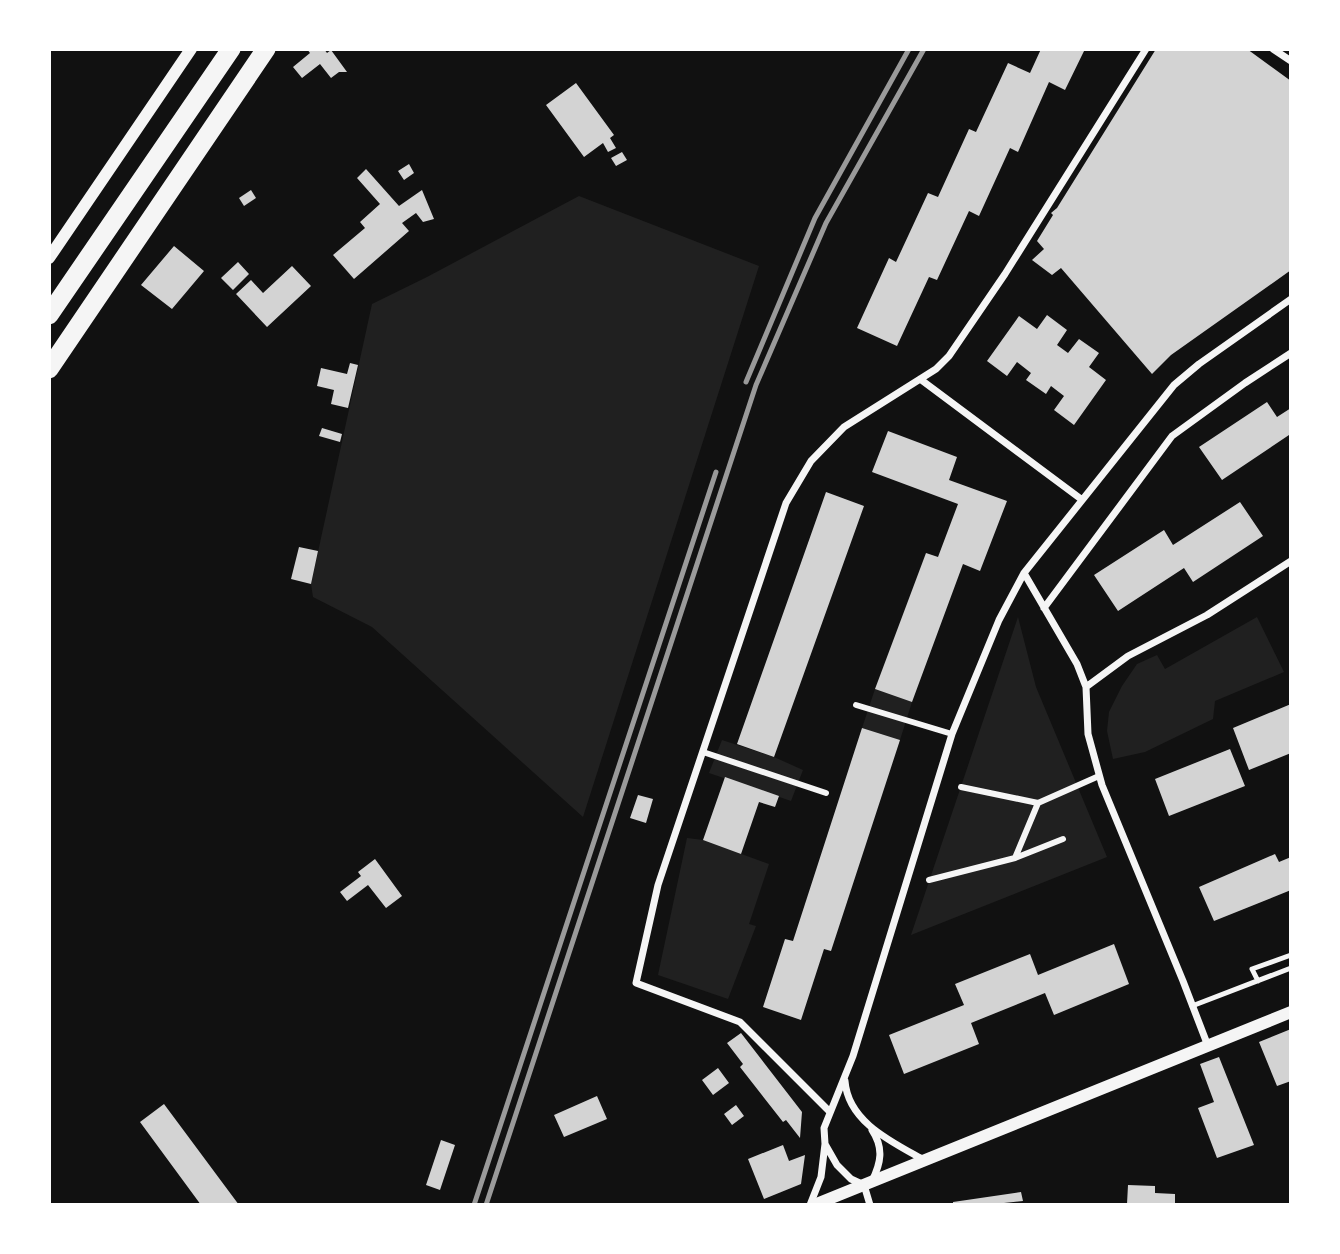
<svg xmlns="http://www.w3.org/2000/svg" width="1340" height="1254" viewBox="0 0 1340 1254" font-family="Rubik,sans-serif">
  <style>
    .green { fill: #202020 }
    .building { fill: #d3d3d3 }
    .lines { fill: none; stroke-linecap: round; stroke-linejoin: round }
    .service { stroke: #f5f5f5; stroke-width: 5 }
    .pedestrian { stroke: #f5f5f5; stroke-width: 6 }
    .minor { stroke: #f5f5f5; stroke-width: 7 }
    .tertiary { stroke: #f5f5f5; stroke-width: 12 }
    .trunk { stroke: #f5f5f5; stroke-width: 19 }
    .rail { stroke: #9a9a9a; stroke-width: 5 }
  </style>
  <rect width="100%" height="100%" fill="#111"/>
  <!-- green -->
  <path class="green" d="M579,196l180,70 -176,551 -211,-190 -59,-30 -2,-13 61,-280 55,-27z
    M1018,617l18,70 71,170 -196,78z
    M1257,617l27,55 -69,29 -2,18 -68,33 -32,7 -6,-28 2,-19 13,-26 15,-22 20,-9 8,14z
    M875,689l37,13 -12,38 -38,-12z
    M722,740l52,17 29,13 -12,31 -82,-28z
    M687,838l16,2 66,24 -20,60 7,2 -28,73 -70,-24z"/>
  <!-- building -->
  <path class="building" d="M307,49h17l3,4 4,-3 16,22h-8l-8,6 -11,-14 -18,14 -9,-11 17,-14z
    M1041,49h44l-20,41 -16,-8 -31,70 -8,-4 -31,68 -10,-5 -32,69 -8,-3 -32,69 -40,-18 32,-70 7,4 32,-69 10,4 31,-68 7,3 32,-69 22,10z
    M1156,49h91l44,32v189l-120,85 -19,19 -91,-106 -9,7 -20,-15 12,-11 -7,-8 16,-26 -2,-2 6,-5z
    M576,83l38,52 -4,3 6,10 -8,4 -5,-9 -19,14 -38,-52z
    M622,152l5,8 -11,6 -5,-8z
    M409,164l5,9 -10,7 -6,-9z
    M366,169l33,37 23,-16 12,29 -11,3 -7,-9 -14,10 7,8 -55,48 -21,-24 32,-27 -5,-6 20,-18 -23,-26z
    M251,190l5,8 -12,8 -5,-8z
    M174,246l30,25 -32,38 -31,-24z
    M238,262l11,12 -16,16 -12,-12z
    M292,266l19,20 -44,41 -31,-33 15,-14 12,13z
    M1047,315l20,15 -10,15 11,8 11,-14 20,14 -10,14 17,13 -32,45 -20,-15 10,-14 -13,-10 -5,8 -20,-14 5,-7 -14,-11 -10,14 -20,-15 32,-45 18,13z
    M350,363l8,2 -10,43 -17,-4 3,-14 -17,-4 4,-18 26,6z
    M1267,402l10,15 14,-9v30l-2,-3 -67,45 -23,-33z
    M322,428l20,6 -2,8 -21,-6z
    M888,431l69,26 -8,23 58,21 -27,70 -17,-7 -51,138 -37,-13 51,-136 12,4 20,-53 -86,-32z
    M826,492l38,14 -90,251 -37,-13z
    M1240,502l23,34 -70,46 -9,-14 -66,43 -24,-36 70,-45 9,15z
    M299,547l19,4 -7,33 -20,-5z
    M1291,704v49l-42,17 -16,-42z
    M862,728l38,12 -69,211 -7,-2 -23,71 -38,-13 22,-68 8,2z
    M1230,749l15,37 -76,30 -14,-37z
    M725,777l54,19 -4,11 -16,-5 -18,52 -38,-14z
    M638,795l15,4 -7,24 -16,-5z
    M1275,854l4,8 12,-5v33l-77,31 -15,-34z
    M375,859l27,37 -16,12 -18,-23 -21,16 -7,-9 21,-16 -3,-4z
    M1114,944l15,40 -75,31 -9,-22 -74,30 8,21 -75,30 -15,-39 75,-30 -9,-21 75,-30 8,21z
    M1291,1029v52l-14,5 -18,-44z
    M741,1033l61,79 -2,26 -14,-18 -3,2 -43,-55 3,-3 -16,-21z
    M1219,1057l35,88 -37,13 -19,-50 16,-6 -14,-38z
    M718,1068l11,15 -16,12 -11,-15z
    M597,1096l10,23 -43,18 -10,-22z
    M164,1104l75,101h-38l-61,-83z
    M736,1105l8,11 -12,9 -8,-11z
    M441,1140l14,5 -15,45 -14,-5z
    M783,1145l6,16 16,-6 -4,29 -37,15 -16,-40z
    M1128,1185l27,1v7l20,1v11l-48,-1z
    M1021,1192l2,9 -19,2v2h-51v-3z"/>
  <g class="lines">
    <!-- service -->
    <path class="service" d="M1258,981l-6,-12 39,-14
      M1192,1006l99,-38"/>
    <!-- pedestrian -->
    <path class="pedestrian" d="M856,705l96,29
      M703,752l123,41
      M961,787l77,16 61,-27
      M1015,858l48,-19
      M929,880l86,-22 23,-55"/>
    <!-- minor -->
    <path class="minor" d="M1273,49l18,12
      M920,379l161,120
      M1024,573l53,91 9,23 2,47 14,51 81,196 25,65
      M1044,608l128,-172 73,-53 46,-30
      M1086,687l42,-31 79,-41 84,-54
      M845,1081c3,41 47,61 79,79
      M830,1112l-90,-90 -104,-39 22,-98 128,-382 25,-42 33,-34 92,-58 13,-13 56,-82 141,-225
      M872,1181c9,-18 12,-33 0,-51
      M810,1205l11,-28 4,-33
      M870,1205l-6,-20 -13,-6 -14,-14 -12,-21 -1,-16 29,-72 99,-322 47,-114 25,-47 150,-188 25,-21 92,-65"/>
    <!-- tertiary -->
    <path class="tertiary" d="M49,258l142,-209
      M814,1205l477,-193"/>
    <!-- trunk -->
    <path class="trunk" d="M49,315l182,-266
      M49,369l217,-320"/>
    <!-- rail -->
    <path class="rail" d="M746,382l69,-164 94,-169
      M474,1205l242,-733
      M486,1205l270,-820 70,-162 98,-174"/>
  </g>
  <!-- border -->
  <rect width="1340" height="1254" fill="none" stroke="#ffffff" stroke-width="102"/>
</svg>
